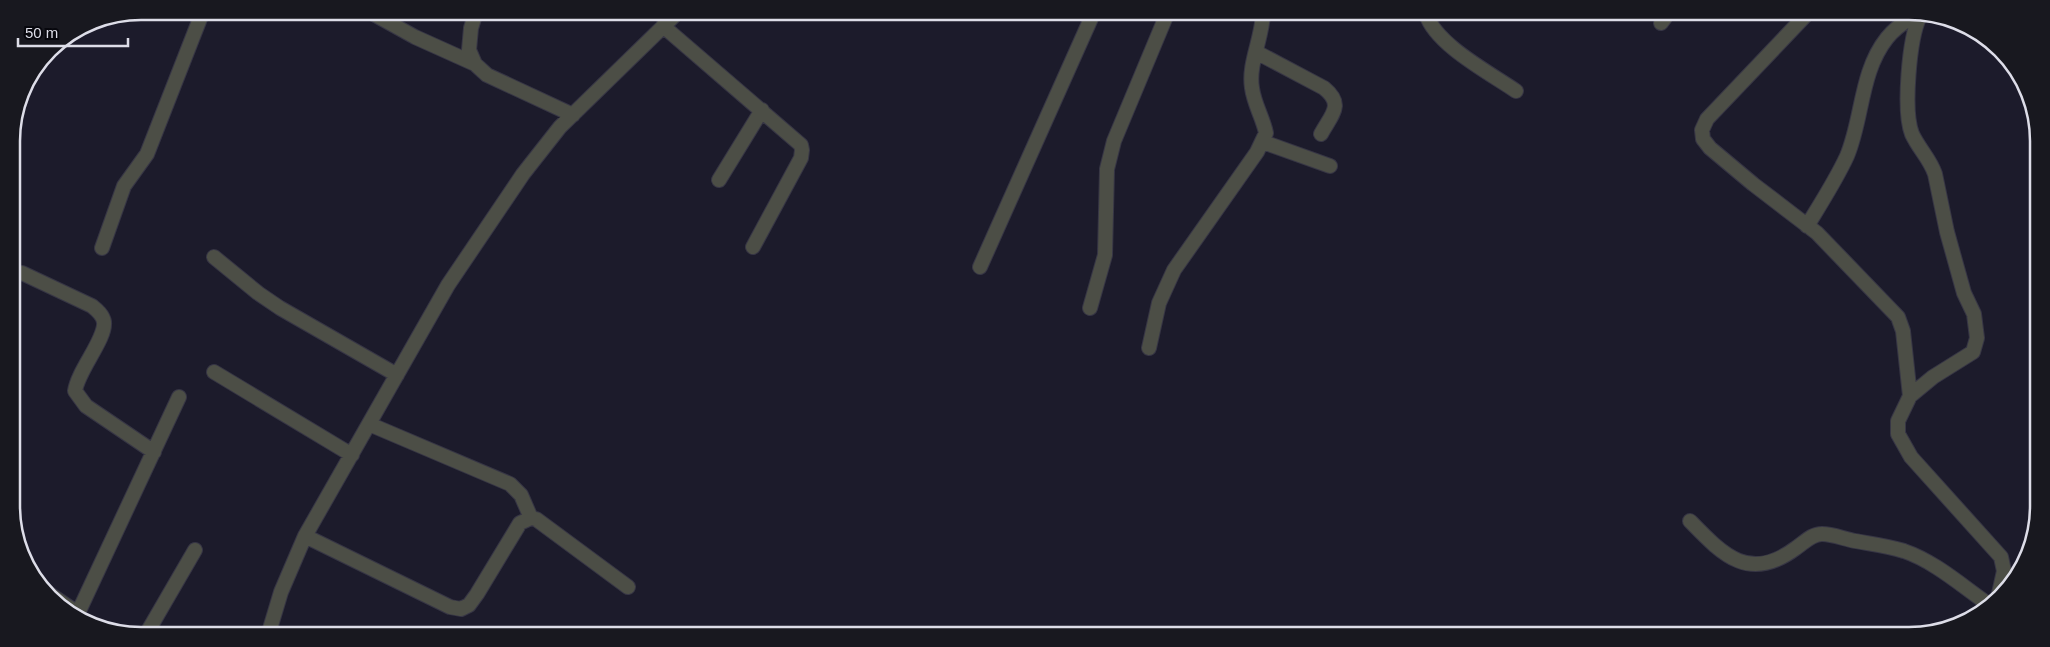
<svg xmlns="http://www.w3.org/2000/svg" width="2050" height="647" viewBox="0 0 2050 647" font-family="Arial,sans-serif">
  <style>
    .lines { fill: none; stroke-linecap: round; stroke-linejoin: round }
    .minor-casing { stroke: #373645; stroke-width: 16 }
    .minor { stroke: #4c4e46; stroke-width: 14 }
    .rim { fill: none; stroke: #dddde8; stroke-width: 2.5 }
  </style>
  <rect width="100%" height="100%" fill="#1c1b2b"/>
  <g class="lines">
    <defs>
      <path id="minor" d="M370,12l45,25 60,27
        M476,12l-5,16 -2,22 6,14 12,11 86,40
        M1426,14c10,31 64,59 90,77
        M1806,15l-99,104 -5,11 1,9 7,9 43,36 64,49 81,84 5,14 7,65
        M1920,16c-11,22 -17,95 -8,118 7,15 18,25 23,40l12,58 17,61 10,21 3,24 -4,14 -40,25 -23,19 -12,25v13l13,23 90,100 3,14 -6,27
        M1661,23l6,-8
        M663,26l138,119 1,5 -1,8 -48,89
        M1256,52l68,36c21,17 7,27 -3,46
        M1263,142l67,24
        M719,180l43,-70
        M1807,226c14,-23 29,-46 40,-70 16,-38 13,-84 40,-118 7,-9 17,-16 26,-22
        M102,248l22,-62 23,-32 56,-143
        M214,257l44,36 22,15 117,67
        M980,267l113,-253
        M22,273l70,33c5,4 11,9 12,16 2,17 -26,48 -29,69l11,15 68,46
        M1090,308l15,-53 2,-86 7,-28 53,-127
        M1149,348l10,-45 15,-33 83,-118 9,-19c-3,-15 -12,-29 -14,-45 -4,-24 10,-49 11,-74
        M214,372l138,83
        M369,424l141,60 11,11 10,23
        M1690,521c33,34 59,62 106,27 8,-5 15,-14 26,-14 11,0 22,5 33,7 17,3 33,5 49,10 32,11 59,36 87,55
        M305,536l145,71 11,2 8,-4 8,-11 43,-71 11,-5 5,1 92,68
        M42,589l37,25
        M78,613l101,-216
        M148,631l47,-81
        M269,632l12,-40 24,-56 143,-251 75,-111 37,-47 117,-114"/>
    </defs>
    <!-- minor casing -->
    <use href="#minor" class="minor-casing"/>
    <!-- minor -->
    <use href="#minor" class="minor"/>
  </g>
  <!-- crop -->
  <path d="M0 0H2050V647H0ZM141 20H1909A121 121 0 0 1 2030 141V506A121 121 0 0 1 1909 627H141A121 121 0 0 1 20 506V141A121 121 0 0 1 141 20Z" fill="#18181f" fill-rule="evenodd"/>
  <path class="rim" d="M141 20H1909A121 121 0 0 1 2030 141V506A121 121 0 0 1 1909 627H141A121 121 0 0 1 20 506V141A121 121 0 0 1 141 20Z"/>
  <!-- scale -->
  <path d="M18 38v8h110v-8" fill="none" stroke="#dddde8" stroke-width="2.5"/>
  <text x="25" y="38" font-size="15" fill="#dddde8" stroke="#07070d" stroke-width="4" paint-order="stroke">50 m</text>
</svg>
